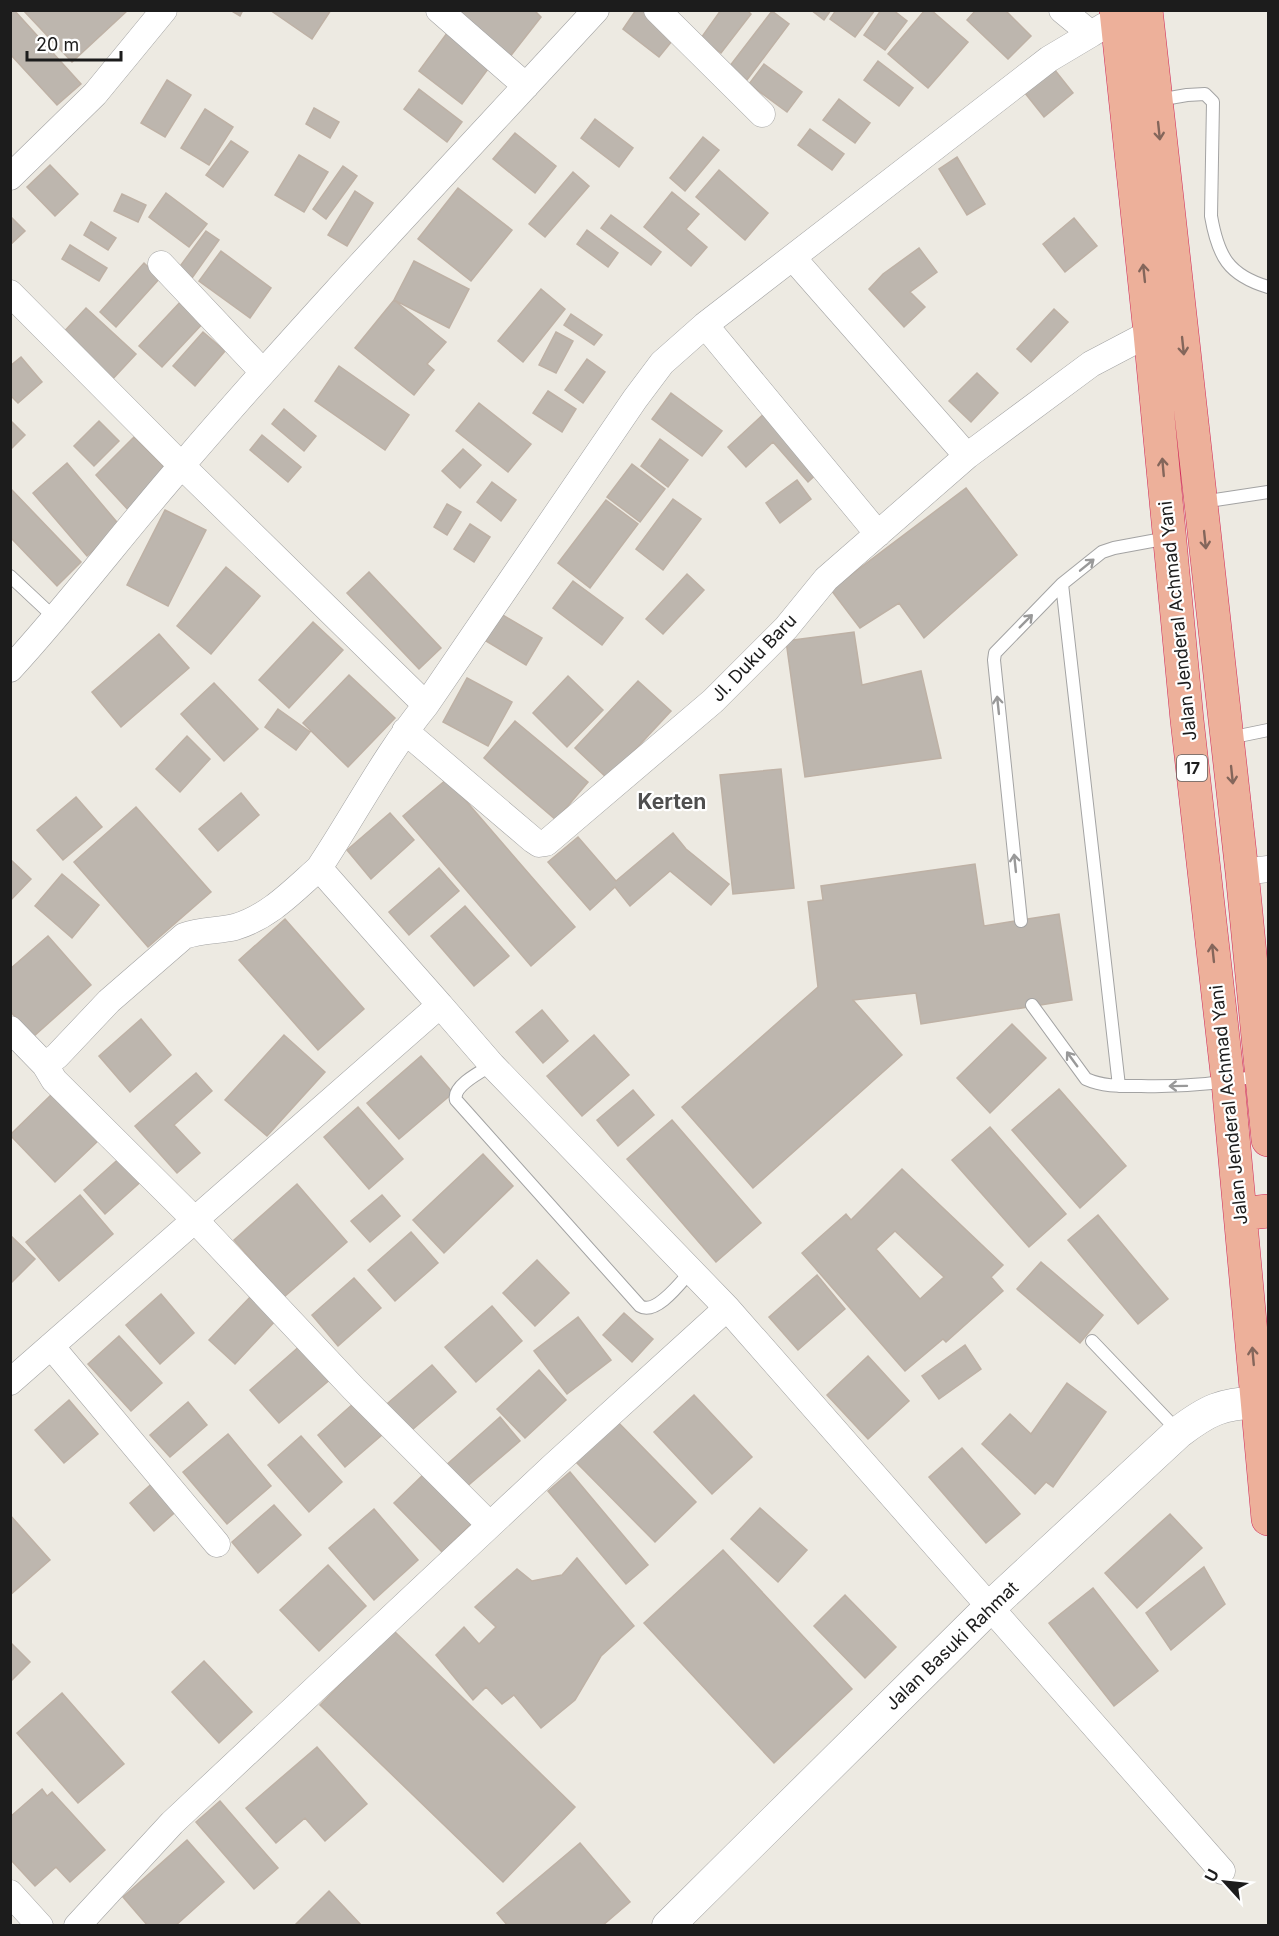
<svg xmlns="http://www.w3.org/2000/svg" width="1279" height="1936" viewBox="0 0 1279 1936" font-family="Inter,sans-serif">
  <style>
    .building { fill: #bdb6ae; stroke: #beb1a5; stroke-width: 1.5; fill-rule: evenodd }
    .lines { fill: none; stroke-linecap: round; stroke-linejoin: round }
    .service-casing { stroke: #a3a3a3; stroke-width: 14 }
    .minor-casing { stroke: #a3a3a3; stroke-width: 27 }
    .tertiary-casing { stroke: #a3a3a3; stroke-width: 33 }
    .trunk-casing { stroke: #d02a5a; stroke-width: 34 }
    .service { stroke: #fff; stroke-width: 12 }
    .minor { stroke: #fff; stroke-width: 26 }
    .tertiary { stroke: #fff; stroke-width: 32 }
    .trunk { stroke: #edb09a; stroke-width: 33 }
    .oneway { stroke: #84665b }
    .oneway2 { stroke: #999 }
    .labels { text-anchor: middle; stroke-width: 4.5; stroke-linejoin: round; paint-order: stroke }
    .shield { fill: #fff; stroke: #606060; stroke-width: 1.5 }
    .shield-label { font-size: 16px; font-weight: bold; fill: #1c1c1c }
    .street-label { font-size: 18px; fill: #1c1c1c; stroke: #fff }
    .quarter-label { font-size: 21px; font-weight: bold; fill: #4f4f4f; stroke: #fff }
  </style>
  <rect width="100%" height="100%" fill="#edeae2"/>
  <!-- building -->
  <path class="building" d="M10,10h4l67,74 -24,21 -47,-51z
    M23,10h105l-56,52z
    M230,10h13l-3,6z
    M270,10h61l-19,29z
    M449,10h85l7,7 -32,41z
    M636,10h7l33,26 -17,21 -36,-28z
    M721,10h26l4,4 -30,39 -20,-15z
    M811,10h20l-7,10z
    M836,10h39l-20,27 -25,-18z
    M881,10h12l14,11 -22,29 -21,-15z
    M925,10h6l37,32 -40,46 -40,-34z
    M976,10h29l26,26 -23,23 -41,-39z
    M772,11l17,13 -42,56 -18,-13z
    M450,29l44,32 -32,43 -43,-33z
    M878,61l35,27 -14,18 -35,-26z
    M764,64l38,28 -15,20 -38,-28z
    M1054,69l19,24 -29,24 -19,-24z
    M167,80l24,15 -26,42 -24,-14z
    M419,89l43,33 -15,20 -43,-33z
    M839,99l31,24 -15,20 -32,-23z
    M314,108l25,14 -9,16 -24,-14z
    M205,109l28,18 -24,38 -28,-17z
    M595,119l38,29 -14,19 -38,-29z
    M810,129l34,25 -12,16 -34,-25z
    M515,133l41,33 -21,27 -42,-34z
    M703,137l16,13 -34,41 -15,-13z
    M231,141l17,11 -25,35 -17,-12z
    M299,155l29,17 -24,40 -29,-17z
    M957,157l28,47 -18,11 -28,-46z
    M50,165l28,29 -23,22 -28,-29z
    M343,166l14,10 -31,43 -13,-10z
    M719,170l49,43 -23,27 -49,-43z
    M573,172l16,14 -44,51 -16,-13z
    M458,188l54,42 -41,51 -53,-42z
    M355,191l18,12 -26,43 -19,-11z
    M672,192l27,22 -13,15 21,18 -16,19 -47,-39z
    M166,193l41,31 -18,23 -40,-30z
    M122,194l24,11 -8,17 -24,-11z
    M611,215l50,37 -10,13 -50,-37z
    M10,216l15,15 -15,14z
    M1074,218l23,28 -32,26 -22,-28z
    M91,222l25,16 -8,12 -24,-15z
    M587,230l31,23 -10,14 -31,-23z
    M206,231l13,9 -27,38 -14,-9z
    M70,245l37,23 -8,13 -37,-22z
    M919,248l18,24 -27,20 15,15 -21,20 -35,-38 14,-15z
    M221,251l50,37 -21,30 -51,-37z
    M414,261l55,28 -20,39 -55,-28z
    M144,263l16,15 -44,49 -16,-15z
    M541,289l24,20 -42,53 -25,-21z
    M183,299l23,21 -44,47 -23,-21z
    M394,300l52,42 -19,22 7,6 -20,25 -59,-47z
    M86,308l50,46 -26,28 -50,-46z
    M1054,309l14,13 -37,40 -14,-13z
    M571,314l31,21 -8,10 -30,-20z
    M203,332l22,19 -30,35 -22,-20z
    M556,332l17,9 -17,32 -17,-8z
    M21,357l21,25 -24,21 -8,-8v-29z
    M587,359l18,13 -22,31 -18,-13z
    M339,366l70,49 -24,35 -70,-49z
    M977,373l21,20 -27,29 -22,-21z
    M548,391l28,18 -14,23 -29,-19z
    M671,393l51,38 -20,25 -50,-37z
    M479,403l52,41 -23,28 -52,-41z
    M284,409l32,27 -12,15 -32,-27z
    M768,410l52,61 -12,11 -35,-40 -27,25 -18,-20z
    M10,420l15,15 -15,15z
    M99,421l20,20 -25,25 -20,-20z
    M262,435l39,32 -13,15 -38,-32z
    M134,437l38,38 -41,38 -35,-38z
    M660,439l28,21 -20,27 -27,-21z
    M463,449l18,16 -21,23 -18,-17z
    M67,463l54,64 -34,29 -54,-63z
    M632,464l33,25 -25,33 -33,-25z
    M797,480l14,19 -31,24 -14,-20z
    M492,482l24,18 -15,21 -24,-19z
    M10,488l71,74 -24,24 -47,-49z
    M966,488l51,67 -93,83 -25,-35 -39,25 -29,-38z
    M673,499l28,20 -38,51 -27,-21z
    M606,500l32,24 -48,64 -32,-25z
    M447,504l14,8 -14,23 -13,-8z
    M165,510l41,20 -38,76 -41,-21z
    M470,524l20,13 -16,25 -20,-13z
    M226,567l34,29 -49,58 -34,-28z
    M369,572l72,76 -22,21 -72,-76z
    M687,574l17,16 -41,44 -17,-15z
    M573,581l50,37 -21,27 -49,-37z
    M501,614l41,24 -16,27 -40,-24z
    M313,622l30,28 -54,58 -30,-28z
    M854,632l8,53 59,-14 20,87 -136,19 -19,-136z
    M159,634l30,34 -68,59 -29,-35z
    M349,675l46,43 -47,49 -45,-44z
    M568,676l35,34 -36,37 -34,-34z
    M467,678l45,24 -24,44 -45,-24z
    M638,681l33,30 -63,68 -33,-31z
    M214,683l44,46 -34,32 -43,-47z
    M278,709l32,23 -14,18 -31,-23z
    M515,721l73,61 -32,38 -72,-62z
    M187,736l23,23 -30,33 -24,-23z
    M781,769l13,119 -61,6 -13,-119z
    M447,779l128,148 -44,39 -128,-150z
    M241,793l18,22 -41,36 -19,-22z
    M76,797l26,30 -39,33 -26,-30z
    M136,807l75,85 -63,55 -74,-85z
    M390,813l24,27 -43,39 -24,-29z
    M673,833l13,16 43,35 -18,21 -41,-34 -40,35 -15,-19 -25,23 -42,-48 30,-25 38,44z
    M10,859l21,20 -21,22z
    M975,864l9,62 75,-12 13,86 -151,24 -5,-31 -63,7 49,55 -149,133 -71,-81 136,-120 -10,-85 15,-2 -2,-14z
    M439,868l20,23 -50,44 -20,-23z
    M62,874l37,31 -27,33 -37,-32z
    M465,906l44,50 -35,30 -43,-50z
    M285,919l79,90 -46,41 -79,-90z
    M48,936l43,49 -58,52 -23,-26v-42z
    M542,1010l26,31 -25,22 -27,-31z
    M141,1019l30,36 -41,37 -31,-36z
    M1012,1024l34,34 -56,55 -33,-35z
    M284,1035l41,37 -58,64 -42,-36z
    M594,1035l35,40 -47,41 -35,-40z
    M421,1056l32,37 -54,46 -32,-36z
    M196,1073l16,18 -38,34 26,28 -23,20 -42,-47z
    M1059,1089l67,77 -46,42 -68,-78z
    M633,1090l21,25 -36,31 -21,-26z
    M55,1091l45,48 -45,43 -45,-47z
    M358,1107l45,52 -34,30 -45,-52z
    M672,1120l89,103 -45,39 -89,-103z
    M990,1127l76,87 -37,33 -77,-87z
    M124,1154l21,24 -40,36 -21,-24z
    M483,1154l30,32 -69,67 -31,-33z
    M902,1169l101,96 -12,12 12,14 -57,51 -3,-3 -38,32 -103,-118 44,-39 5,6zM895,1231l49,46 -24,22 -44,-50z
    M297,1184l50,58 -63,55 -50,-57z
    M80,1195l33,39 -54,47 -33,-39z
    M382,1195l18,21 -30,26 -19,-21z
    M1098,1215l70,84 -30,25 -70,-84z
    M411,1232l27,31 -43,38 -27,-31z
    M10,1235l25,24 -25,25z
    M537,1260l32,33 -34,33 -32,-33z
    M1041,1262l62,53 -23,28 -63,-54z
    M817,1275l28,34 -47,41 -29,-33z
    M354,1278l27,30 -43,38 -26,-31z
    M161,1294l33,39 -34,31 -34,-39z
    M252,1295l25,24 -42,45 -26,-24z
    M492,1306l30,35 -46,41 -31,-35z
    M624,1313l29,26 -21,23 -29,-27z
    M578,1317l33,43 -44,34 -33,-43z
    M119,1336l43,47 -31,28 -43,-47z
    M302,1344l30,34 -53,45 -29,-33z
    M965,1345l16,24 -42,30 -17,-23z
    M868,1356l41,45 -41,38 -41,-44z
    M432,1365l24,27 -51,44 -24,-27z
    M539,1370l27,30 -41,38 -28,-29z
    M1067,1383l39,29 -53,75 -7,-5 -11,12 -53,-50 28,-30 21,20z
    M694,1395l58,62 -40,37 -58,-62z
    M69,1400l29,34 -34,29 -29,-33z
    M188,1402l19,23 -37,32 -20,-22z
    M354,1403l28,32 -37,32 -27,-32z
    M500,1417l20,24 -56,48 -20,-22z
    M613,1417l83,85 -41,40 -83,-84z
    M228,1434l43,52 -44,38 -44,-52z
    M301,1436l41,46 -33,30 -41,-47z
    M962,1448l58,66 -34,29 -57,-66z
    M426,1472l48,49 -32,31 -48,-49z
    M570,1472l78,93 -22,19 -78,-93z
    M157,1479l24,28 -27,24 -24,-28z
    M274,1505l27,30 -43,38 -26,-31z
    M760,1508l47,42 -29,32 -47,-43z
    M374,1509l44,51 -44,40 -45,-52z
    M1170,1514l32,34 -65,60 -32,-35z
    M10,1515l40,45 -40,35z
    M723,1550l129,139 -78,74 -130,-140z
    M577,1558l57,68 -33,30 -26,44 -34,28 -27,-33 -12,9 -16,-17 -13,13 -37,-45 28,-28 15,17 17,-17 -21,-20 42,-38 15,12 30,-6z
    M328,1565l38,41 -47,45 -39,-41z
    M1204,1567l21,37 -54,46 -25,-37z
    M1093,1588l65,83 -44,35 -65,-83z
    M845,1595l51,52 -31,31 -51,-52z
    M393,1630l182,177 -72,75 -183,-177z
    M10,1642l20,20 -20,20z
    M204,1661l48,51 -33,31 -47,-51z
    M62,1693l62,71 -46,39 -61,-70z
    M317,1747l50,57 -42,37 -20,-23 -29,25 -30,-35z
    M42,1789l5,7 5,-4 53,58 -35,32 -14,-15 -21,19 -25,-27v-42z
    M220,1801l58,67 -24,21 -58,-67z
    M187,1840l37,42 -49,44h-27l-25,-29z
    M580,1843l50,59 -28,24h-94l-11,-13z
    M329,1891l33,35h-68z"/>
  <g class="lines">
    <defs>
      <path id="service" d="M1158,100l29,-5 18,-1 8,8 -2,114c7,40 17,59 57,71
        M1202,502l66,-10
        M10,576l46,43
        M1062,584l57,502
        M1229,738l39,-8
        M1021,921l-27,-261 1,-7 67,-69 40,-32 12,-4 54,-10
        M1032,1005l54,74c18,8 36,7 55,7 41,1 80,-2 121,-11
        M492,1065c-10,6 -40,21 -36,35l184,206c16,10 41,-24 51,-35
        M1092,1341l86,90"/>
      <path id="minor" d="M439,10l87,76
        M657,10l105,104
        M1062,10l29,24 13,-8
        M10,177l85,-83 69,-84
        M793,258l174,198
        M161,264l102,108
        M10,293l171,172 245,240
        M705,325l173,209
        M10,669c61,-66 114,-138 173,-205 133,-155 274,-303 413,-454
        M405,731l128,109 6,4 7,-1 167,-142 73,-73 40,-49 141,-123 124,-92 59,-31
        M319,868c36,-54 66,-113 107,-163l209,-306 27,-36 43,-38 344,-266 42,-25
        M1242,872l26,-3
        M440,1005l52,60 235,243 495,563
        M10,1029l35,36 12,-9 52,-55 75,-65c17,-6 34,-5 51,-9 34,-10 58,-36 84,-59l121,137 -430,377
        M45,1065l9,15 141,140 159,169 136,136
        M51,1346l166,198
        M10,1893l30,33
        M77,1926l95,-103 380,-356 175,-159"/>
      <path id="tertiary" d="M668,1926l322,-319 189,-175c29,-22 42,-28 79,-30"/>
      <path id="trunk" d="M1116,10l34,323 37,387 41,362 40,437
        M1146,10l96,862 26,268
        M1240,1214l28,-3"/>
    </defs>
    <!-- service casing -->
    <use href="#service" class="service-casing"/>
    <!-- minor casing -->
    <use href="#minor" class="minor-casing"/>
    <!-- tertiary casing -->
    <use href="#tertiary" class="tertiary-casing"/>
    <!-- trunk casing -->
    <use href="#trunk" class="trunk-casing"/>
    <!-- service -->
    <use href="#service" class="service"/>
    <!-- minor -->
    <use href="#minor" class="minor"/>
    <!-- tertiary -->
    <use href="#tertiary" class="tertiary"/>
    <!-- trunk -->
    <use href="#trunk" class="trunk"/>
  </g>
  <!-- one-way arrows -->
  <defs><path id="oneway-shaft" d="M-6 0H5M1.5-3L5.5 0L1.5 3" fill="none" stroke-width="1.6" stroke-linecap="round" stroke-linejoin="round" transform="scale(1.5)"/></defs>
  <g class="oneway">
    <use href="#oneway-shaft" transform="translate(1159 131) rotate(84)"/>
    <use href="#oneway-shaft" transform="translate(1144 273) rotate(-96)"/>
    <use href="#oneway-shaft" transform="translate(1183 346) rotate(84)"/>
    <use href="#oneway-shaft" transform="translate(1163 467) rotate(-95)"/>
    <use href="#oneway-shaft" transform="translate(1205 540) rotate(84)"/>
    <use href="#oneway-shaft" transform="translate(1232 775) rotate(84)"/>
    <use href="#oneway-shaft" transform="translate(1213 953) rotate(-96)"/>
    <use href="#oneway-shaft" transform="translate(1253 1356) rotate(-95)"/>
  </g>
  <g class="oneway2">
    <use href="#oneway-shaft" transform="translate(1087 565) rotate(-39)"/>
    <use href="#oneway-shaft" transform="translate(1026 621) rotate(-45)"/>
    <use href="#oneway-shaft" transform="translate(998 705) rotate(-96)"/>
    <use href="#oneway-shaft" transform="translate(1015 863) rotate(-96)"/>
    <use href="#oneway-shaft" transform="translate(1072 1059) rotate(-126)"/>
    <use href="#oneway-shaft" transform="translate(1178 1086) rotate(179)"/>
  </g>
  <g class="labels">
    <!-- shield labels -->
    <rect class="shield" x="1177" y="755" width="30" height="26" rx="4.5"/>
    <g class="shield-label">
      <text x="1192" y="774">17</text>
    </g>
    <!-- street labels -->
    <g class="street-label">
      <text transform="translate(1178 621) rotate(-96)" y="6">Jalan Jenderal Achmad Yani</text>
      <text transform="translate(754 658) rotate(-46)" y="6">Jl. Duku Baru</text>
      <text transform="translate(1229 1105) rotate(-96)" y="6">Jalan Jenderal Achmad Yani</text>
      <text transform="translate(952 1646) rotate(-44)" y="6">Jalan Basuki Rahmat</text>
    </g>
    <!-- quarter labels -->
    <g class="quarter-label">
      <text x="672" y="809">Kerten</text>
    </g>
  </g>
  <!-- border -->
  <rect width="1279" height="1936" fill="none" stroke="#1c1c1c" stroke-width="24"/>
  <!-- north arrow -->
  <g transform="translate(1225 1882) rotate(297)" stroke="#ffffff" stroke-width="4.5" paint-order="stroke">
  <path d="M0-4.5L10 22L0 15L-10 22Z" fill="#1c1c1c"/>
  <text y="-9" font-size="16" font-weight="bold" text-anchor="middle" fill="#1c1c1c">U</text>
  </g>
  <!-- scale -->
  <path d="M27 51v9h94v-9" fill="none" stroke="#1c1c1c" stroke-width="3"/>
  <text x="36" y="51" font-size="18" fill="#1c1c1c" stroke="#ffffff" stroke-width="4.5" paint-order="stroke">20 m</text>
</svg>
